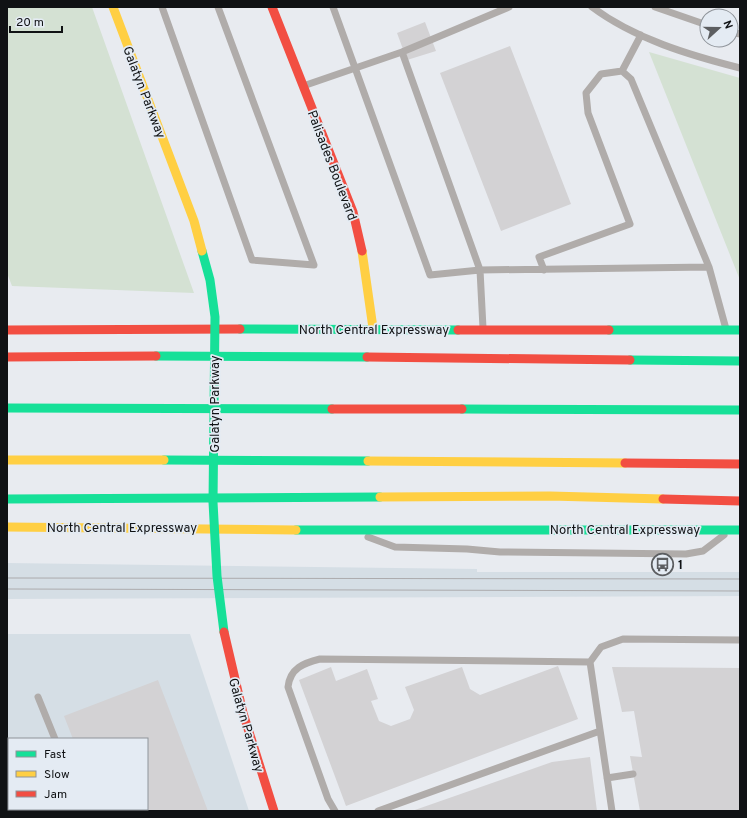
<svg xmlns="http://www.w3.org/2000/svg" width="747" height="818" viewBox="0 0 747 818" font-family="Overpass,sans-serif">
  <style>
    .built { fill: #d5dee5; fill-rule: evenodd }
    .green { fill: #d4e1d3 }
    .building { fill: #d3d2d4 }
    .lines { fill: none; stroke-linecap: round; stroke-linejoin: round }
    .lane { stroke: #b0acaa; stroke-width: 7 }
    .fast { stroke: #16e098; stroke-width: 9 }
    .slow { stroke: #ffcf43; stroke-width: 9 }
    .jam { stroke: #f24e42; stroke-width: 9 }
    .tram { stroke: #acabad; stroke-width: 1 }
    .fast-bridge { stroke: #16e098; stroke-width: 9 }
    .slow-bridge { stroke: #ffcf43; stroke-width: 9 }
    .jam-bridge { stroke: #f24e42; stroke-width: 9 }
    .labels { text-anchor: middle; stroke-width: 3.5; stroke-linejoin: round; paint-order: stroke }
    .street-label { font-size: 13px; fill: #101214; stroke: #e4ebf3 }
    .poi-label { font-size: 13px; font-weight: bold; fill: #101214; stroke: #e4ebf3; text-anchor: start }
  </style>
  <rect width="100%" height="100%" fill="#e8ebf0"/>
  <!-- built -->
  <path class="built" d="M7,563l470,6v3h263v24l-733,3z
    M7,634h183l59,177h-242zM9,739h138v70h-138z"/>
  <!-- green -->
  <path class="green" d="M7,7h85l102,286 -182,-7 -5,-13z
    M649,52l91,26v202z"/>
  <!-- building -->
  <path class="building" d="M425,22l11,29 -29,9 -10,-27z
    M510,46l61,158 -70,27 -61,-158z
    M558,666l20,53 -232,87 -47,-126 32,-13 5,14 31,-12 11,30 -7,2 8,20 12,5 19,-7 4,-9 -9,-23 57,-20 8,22 10,6z
    M612,667l128,1v143h-100l-10,-55 12,1 -8,-46 -12,1z
    M158,680l50,131h-107l-1,-2h47v-70h-74l-9,-23z
    M590,757l7,54h-185l140,-49z
    M9,789v20h61l-5,2h-58v-21z"/>
  <g class="lines">
    <!-- lane -->
    <path class="lane" d="M162,7l90,253 62,5 -96,-258
      M333,7l97,268 50,-5 -78,-218
      M592,7c43,32 97,48 148,61
      M655,7l52,18
      M731,32l9,2
      M622,71l19,-36
      M306,85l96,-33 107,-45
      M709,267l17,62
      M483,328l-3,-58 229,-3 -78,-188 -9,-8 -21,3 -15,19 2,20 42,111 -91,33 5,13
      M368,537l27,10 72,2 33,3 186,2 17,-3 21,-16
      M590,662l11,-15 22,-8 117,1
      M38,697l17,42
      M7,766l2,-1
      M607,778l26,-4
      M335,811l-7,-12 -40,-112c2,-19 16,-24 32,-28l270,3 22,149
      M378,811l222,-80"/>
    <!-- fast -->
    <path class="fast" d="M240,329l218,1
      M609,330h131
      M156,356l211,1
      M630,360l110,1
      M7,408l325,1
      M462,409l278,1
      M164,460l204,1
      M7,499l373,-2
      M296,530h444"/>
    <!-- slow -->
    <path class="slow" d="M362,251l11,77
      M7,460h157
      M368,461l257,2
      M380,497l170,-1 113,3
      M7,527l289,3"/>
    <!-- jam -->
    <path class="jam" d="M272,7l81,205 9,39
      M7,330l233,-1
      M458,330h151
      M7,357l149,-1
      M367,357l263,3
      M332,409h130
      M625,463l115,1
      M663,499l77,2"/>
    <!-- tram -->
    <path class="tram" d="M7,578l733,1
      M7,589l733,2"/>
    <!-- fast-bridge -->
    <path class="fast-bridge" d="M202,251l8,29 5,37 -2,185 4,74 7,56"/>
    <!-- slow-bridge -->
    <path class="slow-bridge" d="M113,7l81,214 8,30"/>
    <!-- jam-bridge -->
    <path class="jam-bridge" d="M224,632l19,81 31,98"/>
  </g>
  <!-- icons -->
  <defs>
    <symbol id="bus-ring" viewBox="-11 -11 22 22"><circle r="9.5" fill="#e4ebf3" stroke="#5c5e61" stroke-width="1.5"/><path d="M-5-6H5V4H4V6H2V4H-2V6H-4V4H-5ZM-3.5-4V0h7V-4ZM-3.5 1.2v1.5H-2V1.2ZM2 1.2v1.5H3.5V1.2Z" fill="#5c5e61"/></symbol>
  </defs>
  <g fill-rule="evenodd">
    <use href="#bus-ring" x="650" y="552" width="25" height="25"/>
  </g>
  <g class="labels">
    <!-- street labels -->
    <g class="street-label">
      <text transform="translate(145 92) rotate(69)" y="5">Galatyn Parkway</text>
      <text transform="translate(333 165) rotate(69)" y="5">Palisades Boulevard</text>
      <text x="374" y="334">North Central Expressway</text>
      <text transform="translate(214 404) rotate(-90)" y="5">Galatyn Parkway</text>
      <text x="122" y="532">North Central Expressway</text>
      <text x="625" y="534">North Central Expressway</text>
      <text transform="translate(247 725) rotate(74)" y="5">Galatyn Parkway</text>
    </g>
    <!-- poi labels -->
    <g class="poi-label">
      <text x="678" y="569">1</text>
    </g>
  </g>
  <!-- border -->
  <rect width="747" height="818" fill="none" stroke="#101214" stroke-width="16"/>
  <!-- legend -->
  <rect x="8" y="738" width="140" height="72" fill="#e4ebf3" stroke="#8f949a"/>
  <rect x="16" y="751" width="20" height="6" fill="#16e098" stroke="#8f949a"/>
  <text x="44" y="758" font-size="12" fill="#101214">Fast</text>
  <rect x="16" y="771" width="20" height="6" fill="#ffcf43" stroke="#8f949a"/>
  <text x="44" y="778" font-size="12" fill="#101214">Slow</text>
  <rect x="16" y="791" width="20" height="6" fill="#f24e42" stroke="#8f949a"/>
  <text x="44" y="798" font-size="12" fill="#101214">Jam</text>
  <!-- north arrow -->
  <g transform="translate(719 28) rotate(69)"><circle r="19" fill="#e4ebf3" stroke="#8f949a"/>
  <path d="M0-3L7 15L0 10L-7 15Z" fill="#5c5e61"/>
  <text y="-6" font-size="11" font-weight="bold" text-anchor="middle" fill="#101214">N</text>
  </g>
  <!-- scale -->
  <path d="M10 26v6h52v-6" fill="none" stroke="#101214" stroke-width="2"/>
  <text x="16" y="26" font-size="12" fill="#101214" stroke="#e4ebf3" stroke-width="3" paint-order="stroke">20 m</text>
</svg>
